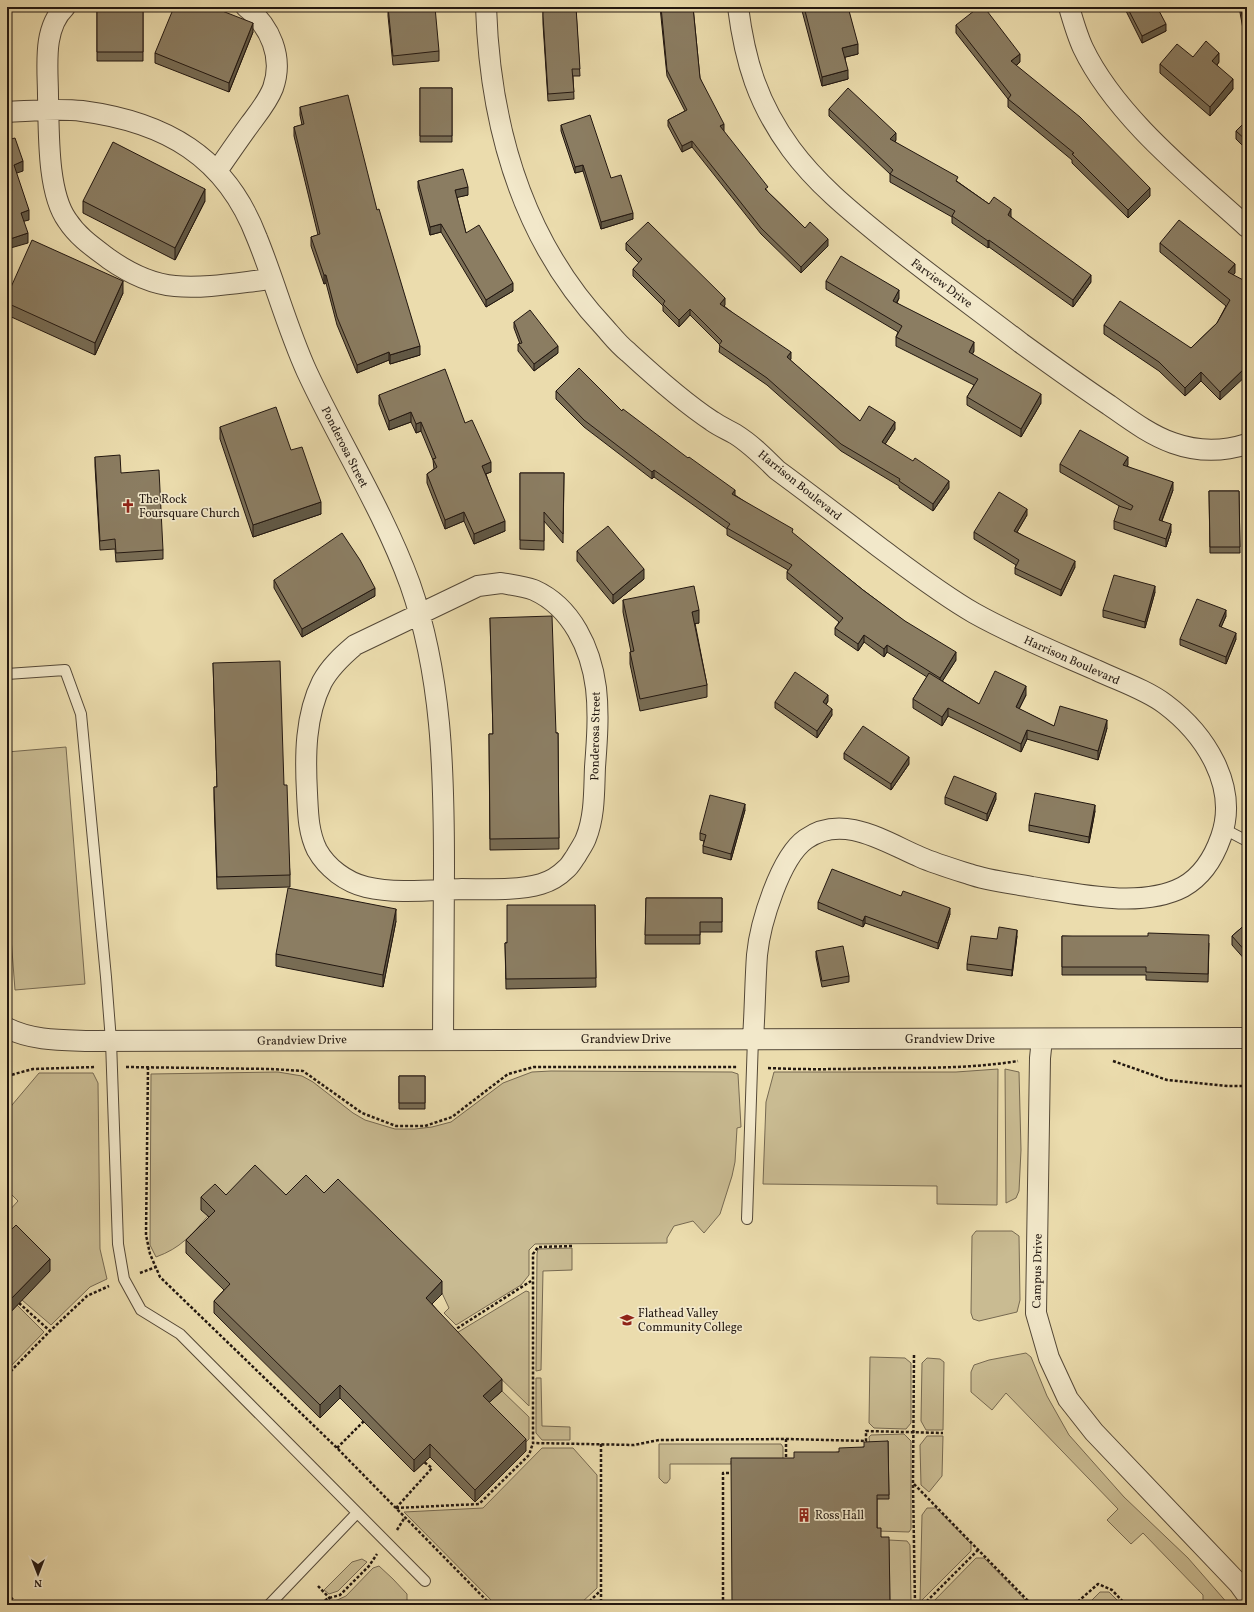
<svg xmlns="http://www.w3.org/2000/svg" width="1254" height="1612" viewBox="0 0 1254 1612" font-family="Vollkorn,serif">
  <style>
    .green { fill: #c9bb92; stroke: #766951 }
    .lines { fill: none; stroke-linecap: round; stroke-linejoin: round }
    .lane-casing { stroke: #544837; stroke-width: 12 }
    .street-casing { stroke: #544837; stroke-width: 22 }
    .path { stroke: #221710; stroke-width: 2.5; stroke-dasharray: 3 2; stroke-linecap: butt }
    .lane { stroke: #f2e8ca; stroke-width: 10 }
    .street { stroke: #f2e8ca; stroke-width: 20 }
    .wall { fill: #786c54; stroke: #221710 }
    .shaded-wall { fill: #615845; stroke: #221710 }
    .building { fill: #8b7d62; stroke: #221710 }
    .labels { text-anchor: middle; stroke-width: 3.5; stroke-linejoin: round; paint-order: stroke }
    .street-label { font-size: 12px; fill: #221710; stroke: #f2e8ca }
    .poi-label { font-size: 12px; fill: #221710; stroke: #f2e8ca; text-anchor: start }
  </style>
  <rect width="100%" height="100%" fill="#ebdcad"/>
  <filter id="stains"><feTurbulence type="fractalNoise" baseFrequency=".005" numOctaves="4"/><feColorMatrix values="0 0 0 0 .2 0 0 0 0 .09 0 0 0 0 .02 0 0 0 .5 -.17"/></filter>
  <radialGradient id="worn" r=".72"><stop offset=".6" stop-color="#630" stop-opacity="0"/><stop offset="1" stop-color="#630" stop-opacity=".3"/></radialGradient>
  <!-- green -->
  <path class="green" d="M66,747l19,237 -70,6 -8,-105v-133z
    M998,1069l-1,136 -60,-1v-18l-174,-2 3,-82 8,-30h182z
    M1005,1069l14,3 2,78 -2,41 -3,7 -10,5z
    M551,1071l181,1 6,2 3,53 -4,1 -2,34 -3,14 -12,38 -16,19 -11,-12 -19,5 -7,12v5l-132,1 -6,6v25l-8,10 -65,40 -12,-12 5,-5 -7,-15 -156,-86h-60l-25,2 7,7c-17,19 -27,32 -52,41l-6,-12 1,-171 127,-2 24,4 11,6 40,31 12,7 30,9h20l17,-2 19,-5 52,-39 29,-11z
    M39,1073h54l5,10 2,166 7,30 -17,8 -39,38 -29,-25 -15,-54v-33l11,-12 -11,-11v-77l5,-8z
    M976,1231h36l7,5 1,64 -3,12 -38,9 -6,-2 -2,-6 1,-77z
    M572,1248v22l-29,1 -2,99 -5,1 1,-117 1,-5z
    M526,1291l3,1v114l-74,-72z
    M17,1305l27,27 -37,38v-55z
    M1026,1353l5,4 16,39 22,39 55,62 64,61 41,47h-26v-10l-60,-62 -12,11 -24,-24 11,-11 -112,-116 -14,17 -21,-18v-20l3,-7 15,-5z
    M870,1357l35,1 6,5v60l-5,6 -32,-1 -5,-5z
    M927,1358l13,1 4,3 -1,68h-17l-5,-9 1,-58z
    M536,1378h5l1,48 28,1v13h-28l-6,-7z
    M502,1391l27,26v22l-4,4 -37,-40z
    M904,1434l7,7v88l-2,3 -32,-1 -8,-94 2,-2z
    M927,1436h16l-1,40 -13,16 -8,-7 -1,-40z
    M659,1444h122l2,3v14h-52v3h-61v15l-3,4h-3l-5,-5z
    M542,1448h31l24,27v113l-18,17h-83l-92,-93 79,-4z
    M927,1508h9l35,36v7l-51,51 2,-87z
    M889,1540l18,1 3,4 1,57 -4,3h-17z
    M976,1558h8l46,47h-100z
    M362,1559l5,3 -29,29 -9,3 -5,-4 28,-28z
    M379,1566l14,13 14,15v11h-68l-4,-4 11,-5 27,-28z
    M1100,1592h9l13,13h-35z"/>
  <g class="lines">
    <defs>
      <path id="lane" d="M7,674l58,-4 16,44 25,263 5,64 7,203 6,35 17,31 39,24 245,247
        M1224,829l23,12
        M747,1219l6,-181
        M269,1605l88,-92"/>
      <path id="street" d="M65,7c-23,22 -17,61 -17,89 1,35 -1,96 19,124 11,17 26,27 42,39 20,14 42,25 66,27 30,3 67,-4 97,-7
        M486,7c4,119 36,233 119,321 7,8 14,17 23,24 25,23 55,50 84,69 7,5 16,9 23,13 16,10 29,23 42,36 34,25 68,51 102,77 31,23 62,47 95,66 39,22 81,39 122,57 23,11 49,19 69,34 40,30 74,82 56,133 -7,20 -18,39 -38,50 -42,22 -106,7 -151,0 -21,-4 -43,-6 -63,-13 -16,-5 -33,-10 -49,-17 -35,-15 -77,-44 -114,-18 -26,18 -46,85 -49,116 -2,28 -2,56 -4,83
        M738,7c7,55 20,97 53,142 25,34 58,61 90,87 46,37 93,71 140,107 29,21 58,42 88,62 20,14 41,30 64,38 25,9 49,9 74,1
        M1069,7c4,14 8,28 14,41 33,69 108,128 164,179
        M7,112c24,-1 50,-4 75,-1 83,11 144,45 175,127 18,44 30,90 50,134 33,71 76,138 103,212 32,91 34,187 34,283 0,57 -1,115 -1,172
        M217,171c11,-16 22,-32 33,-47 9,-12 18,-23 23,-36 11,-31 -3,-62 -27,-81
        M501,583c11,2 22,3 33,7 38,17 57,59 62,98 3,26 1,53 -1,79 -1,23 0,49 -9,71 -2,6 -7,12 -10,18 -3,4 -6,10 -10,13 -7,7 -15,12 -25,15 -24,7 -54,5 -79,5 -31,1 -66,5 -96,-2 -20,-5 -39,-19 -49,-37 -9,-18 -9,-38 -10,-57 -2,-37 -2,-77 15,-111 8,-15 20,-26 33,-37l123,-59z
        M7,1028c26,13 55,12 83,13l1157,-3
        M1042,1039l-2,19 -4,255 13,45 19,41 26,33 145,152 8,11"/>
    </defs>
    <!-- lane casing -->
    <use href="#lane" class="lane-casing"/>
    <!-- street casing -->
    <use href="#street" class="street-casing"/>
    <!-- path -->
    <path class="path" d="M1113,1061l54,19 61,6h19
      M126,1067l145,2 32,2 59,42 34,13h29l27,-9 56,-43 26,-7h203
      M148,1067l-2,168 4,19 10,23 177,171 154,157
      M768,1068c40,2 79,1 119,0 44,0 88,0 131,-7
      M7,1076l26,-7 62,-2
      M572,1246l-34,1 -5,7v189l101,2 25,-5 127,-1 80,2v-10l77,2
      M140,1273l16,-6
      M19,1303l31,28
      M453,1331l78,-50
      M914,1355l-1,129 2,121
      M7,1375l43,-44 37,-35 22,-10
      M786,1439v21
      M601,1444v161
      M337,1448l27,-27
      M914,1484l118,121
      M396,1508l83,-4 50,-49 4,-12
      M396,1508l36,-40 -8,-6
      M397,1530l8,-13
      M318,1586l18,19
      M7,1594l12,11
      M316,1605l13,-7 11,-3 29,-29 8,-12
      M586,1605l15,-15
      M723,1605v-132h8
      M923,1605l56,-56
      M1074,1605l24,-21 14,6 14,15"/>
    <!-- lane -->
    <use href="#lane" class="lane"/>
    <!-- street -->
    <use href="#street" class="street"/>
  </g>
  <!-- wall -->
  <path class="wall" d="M97,7h46v54h-46z
    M388,7l51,44v10l-46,4 -5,-49z
    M543,7h49v3h-16l4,66h-7l1,23 -26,2 -5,-77z
    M660,7h33l7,71 23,53 45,61 37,36 23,18 -27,27 -40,-39 -69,-87 -10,5 -14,-26v-6l17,-9 -18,-35z
    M801,7h47l10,47 -13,3 3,22 -26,7z
    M1124,7h33l9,24 -24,12z
    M1239,7h8v21l-4,1z
    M956,25l64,37 -4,4 134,130 -22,22 -56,-55v-3l-64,-53v-8l-52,-66z
    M253,32l-24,60 -74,-29v-10z
    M1193,57l26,5 -2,3 16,24 -23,27 -50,-43v-9z
    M420,88h32v54h-32z
    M300,107l77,103 43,145 -30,9 -1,-4 -32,13 -20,-48 -11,-42 -2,1 -13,-38v-9l7,-2 -24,-99v-9l8,-2 -2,-10z
    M829,109l67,31 -1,2 63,40 31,22 22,12v1l80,65 -18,25 -84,-60 -1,1 -36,-25v-6l-62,-35v-8l-61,-58z
    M1247,120v30l-11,-11v-8z
    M561,125l50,53 22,41 -32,10 -18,-58 -8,2 -14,-42z
    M418,181l50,14 -11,2 9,36 47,58 -27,16 -45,-75 -11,3 -12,-47z
    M83,201h122l-30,59 -92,-47z
    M626,243l99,62 -1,1 67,53 -1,1 70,61 35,8 -10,15 64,44 -16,23 -34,-23v-2l-58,-35 -74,-66 -48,-33 1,-7 -30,-30 -11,12 -16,-16v-5l-30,-30v-7l6,-6 -13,-13z
    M1160,243l75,30 -2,2 -13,125 -19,-19 -16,15 -26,-25 -55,-37v-9l87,23 26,-25 9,-17 -66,-54z
    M826,281l73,17 -2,5 77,48 -2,3 69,49 -20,34 -54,-32v-8l7,-12 -78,-39v-9l2,-5 -72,-43z
    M123,293l-28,62 -88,-40v-19z
    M514,322l44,31 -24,18 -16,-20v-7h2l-6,-16z
    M556,391l66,20 113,84 58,39 70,56 93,70 -14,21 37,23 47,-9 -7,14 35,17 53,2 -9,32 -71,-21 -6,13 -73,-36 -6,10 -29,-18v-9l14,-22 -40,-25 -3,5 -20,-15 -6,9 -23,-16v-7l4,-6 -52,-43v-7l1,-2 -61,-35v-6l-73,-52 -2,2 -68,-52 -28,-28z
    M379,395l86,28 26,49 -5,2 19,57 -31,13 -10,-23 -19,8 -18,-46v-9l7,-5 -1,-9 -12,-29 -5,2 -5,-11 -22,8 -10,-26z
    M220,427l71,23 30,64 -68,23 -33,-98z
    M95,457l68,93v9l-47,3 -1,-13 -15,1 -5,-84z
    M1060,464l68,1 -1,1 46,24 -11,31 9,11 -5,15 -52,-18v-8l7,-14 -61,-35z
    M520,473h44l-1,70 -19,-22v29l-24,-1z
    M1209,491h30l1,62h-30z
    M1027,515l-10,17 58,35 -14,29 -46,-22v-6l1,-3 -42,-26v-7z
    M577,551l67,28 -31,25 -36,-43z
    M274,580l101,16 -73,41 -28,-49z
    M1155,592l-10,36 -42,-11v-7z
    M623,600l76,23h-4l12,62v12l-67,14 -10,-47v-12h1l-8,-40z
    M1226,616l-5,11 15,12 -10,25 -46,-19v-6z
    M490,618l66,115h2l1,116 -69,1 -1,-116h4z
    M213,663l71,122 6,90v12l-73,2 -3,-90v-12h3z
    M828,701l-2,4 6,10 -15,23 -42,-30v-6z
    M844,753l65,11 -18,26 -47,-31z
    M945,797l51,2 -9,22 -42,-17z
    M745,810l-14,50 -28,-7v-7l1,-5 -4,-1v-7z
    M1095,811l-6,32 -60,-12v-6z
    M901,896l49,18 -12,35 -73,-26 -2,4 -45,-18v-7z
    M646,898h76v34h-22v12h-55z
    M595,905l1,82 -90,2 -1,-46z
    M396,921l-13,66 -107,-21v-12z
    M1247,923v39l-15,-17v-9z
    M1017,936l-5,40 -45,-6v-6l30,-25z
    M1062,936l147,7 -1,39 -62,-2v-5h-84z
    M816,951l33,25v6l-27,5 -6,-30z
    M399,1076h26v33h-26z
    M324,1193l118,101 -10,10 70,87 -13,11 37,49 -51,51 -45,-45 -16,15 -74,-74 -20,20 -106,-105v-12l10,-11 -38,-37v-13l23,-23 -8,-7v-13l25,-2h60z
    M888,1441l1,58h-12v29l4,9 9,66 -158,2 62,-147 45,-6 25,-5z"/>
  <!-- shaded-wall -->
  <path class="shaded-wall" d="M253,23v9l-24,60v-9z
    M1166,24v7l-24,12v-7z
    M858,44v10l-16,4v-10z
    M1219,53v9l-7,9v-10z
    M1020,54v8l-9,8v-9z
    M848,70v9l-26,7v-9z
    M1233,79v10l-23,27v-9z
    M724,124v7l-4,2v-7z
    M896,133v7l-6,6v-7z
    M692,141v6l-10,5v-6z
    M23,161v10l-9,3v-9z
    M583,165v6l-8,2v-6z
    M468,187v8l-13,3v-8z
    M1150,188v8l-22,22v-8z
    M205,189v12l-30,59v-12z
    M1011,209v7l-3,6v-7z
    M29,210v10l-8,2v-9z
    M633,213v6l-32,10v-7z
    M441,224v8l-11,3v-8z
    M28,233v10l-21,6v-9z
    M828,239v7l-27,27v-6z
    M989,240v7l-1,1v-7z
    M1235,264v9l-7,8v-9z
    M324,275h2v8l-2,1z
    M1091,275v7l-18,25v-7z
    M123,281v12l-28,62v-12z
    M513,283v8l-27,16v-7z
    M899,290v8l-6,11v-8z
    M725,298v7l-5,6v-7z
    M690,309v6l-11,12v-7z
    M974,342v9l-5,10v-9z
    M420,346v9l-30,9v-9z
    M558,346v7l-24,18v-7z
    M389,352v8l-32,13v-8z
    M791,352v7l-4,5v-7z
    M1247,366v9l-27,25v-8z
    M1201,372v9l-16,15v-8z
    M1041,394v9l-20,34v-8z
    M411,412v10l-22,8v-9z
    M421,422v9l-5,2v-9z
    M895,422v7l-13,20v-7z
    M1128,457v8l-5,8v-8z
    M491,462v10l-9,3v-9z
    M654,470v7l-2,2v-7z
    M949,481v7l-16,23v-7z
    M1173,482v8l-14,38v-8z
    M735,490v7l-3,-3z
    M321,502v12l-68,23v-12z
    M1027,509v6l-13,22v-6z
    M464,512v9l-19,8v-9z
    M505,521v10l-31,13v-10z
    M1171,524v8l-5,15v-8z
    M1075,561v6l-14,29v-6z
    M644,569v10l-31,25v-9z
    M1155,586v6l-10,36v-6z
    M375,588v8l-73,41v-8z
    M699,610v13l-7,1v-12z
    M1226,610v6l-7,16v-6z
    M1236,633v6l-10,25v-7z
    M864,635v7l-6,9v-7z
    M887,645v7l-3,5v-8z
    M956,652v8l-16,25v-7z
    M1026,686v9l-10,20v-8z
    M828,695v6l-5,8v-7z
    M948,708v8l-6,10v-9z
    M832,709v6l-15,23v-7z
    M1107,720v8l-9,32v-9z
    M1027,730v9l-6,13v-8z
    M909,757v7l-18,26v-6z
    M996,793v6l-9,22v-7z
    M745,804v6l-14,50v-6z
    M1095,805v6l-6,32v-6z
    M950,908v6l-12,35v-6z
    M396,909v12l-13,66v-12z
    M865,916v7l-2,4v-6z
    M1017,930v6l-5,40v-6z
    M50,1259v12l-43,45v-13z
    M442,1281v13l-16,16v-12z
    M502,1379v12l-19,17v-12z
    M340,1385v13l-20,20v-13z
    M526,1439v12l-51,51v-12z
    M430,1444v13l-16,15v-12z"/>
  <!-- building -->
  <path class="building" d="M97,7h46v45h-46z
    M174,7h38l41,16 -24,60 -74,-30z
    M388,7h47l4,44 -46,5z
    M543,7h33l4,62h-8l2,23 -26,2 -5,-78z
    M661,7h32l7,71 24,46 -4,2 48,61 -3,2 40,39 5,-6 18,17 -27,28 -40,-39 -69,-87 -10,5 -14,-26 19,-10 -20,-40z
    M804,7h44l10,37 -16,4 6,22 -26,7z
    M979,7h5l36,47 -9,7 69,56 70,71 -22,22 -56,-56 2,-1 -66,-54 3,-4 -55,-70z
    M1127,7h30l9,17 -24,12z
    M1240,7h7v11l-4,1z
    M1206,41l13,12 -7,8 21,18 -23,28 -50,-43 17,-20 16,13z
    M420,88h32v48h-32z
    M848,88l48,45 -6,6 68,38 -2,4 33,23 5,-7 17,12 -3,6 83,60 -18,25 -84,-60 -1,1 -36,-25 3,-5 -65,-37 3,-4 -64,-61z
    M348,95l29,115 2,-1 41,137 -30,9 -1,-3 -32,13 -20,-48 -11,-42h-2l-13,-38 9,-3 -26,-107 10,-3 -4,-17z
    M590,115l21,63 10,-3 12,38 -32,9 -18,-57 -8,2 -14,-42z
    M1247,120v21l-11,-10z
    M15,138l8,23 -9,4 15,45 -8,3 7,20 -21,7v-100z
    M113,142l92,47 -30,59 -92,-47z
    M463,169l5,18 -13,3 11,43 13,-8 34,58 -27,17 -45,-76 -11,3 -12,-46z
    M1179,220l56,44 -7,8 19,10v84l-27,26 -19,-20 -16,16 -26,-26 -55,-37 16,-24 71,47 26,-25 13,-23 -70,-57z
    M648,222l77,76 -5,6 71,48 -4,5 73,64 9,-15 26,16 -13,20 31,19 2,-3 34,23 -16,23 -34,-23 1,-2 -59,-35 -74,-66 -48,-33 3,-4 -32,-32 -11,11 -16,-16 2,-3 -32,-32 9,-10 -16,-16z
    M32,240l91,41 -28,62 -88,-40v-7z
    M841,256l58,34 -6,11 81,41 -5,10 72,42 -20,35 -54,-32 11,-18 -82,-42 6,-11 -76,-45z
    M530,310l28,36 -24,18 -16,-20 4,-1 -8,-21z
    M579,368l43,43 1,-2 65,49 1,-1 46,33 -3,4 61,35 -1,3 71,58 42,31 51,31 -16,26 -53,-33 -3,4 -20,-14 -6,9 -23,-16 8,-10 -56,-46 5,-7 -65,-37 3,-4 -76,-54 -2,2 -68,-52 -28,-29z
    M445,369l20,54 7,-3 19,42 -9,4 23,55 -31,13 -10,-22 -19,8 -18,-46 10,-7 -4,-8 3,-1 -15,-36 -5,2 -5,-12 -22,9 -10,-26z
    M276,407l15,43 11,-3 19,55 -68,23 -33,-98z
    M1080,430l48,27 -5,8 50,17 -14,38 12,4 -5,15 -52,-18 5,-15 12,4 2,-4 -73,-42z
    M120,455l1,18 38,-3 4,80 -47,3 -1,-14 -15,2 -5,-84z
    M520,473h44l-1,61 -19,-22v29l-24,-1z
    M1209,491h30l1,56h-30z
    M999,492l28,17 -13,22 61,30 -14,29 -46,-22 4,-8 -45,-28z
    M608,526l36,43 -31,26 -36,-44z
    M342,533l18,27 15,28 -73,41 -28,-49z
    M1114,575l41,11 -10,36 -42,-12z
    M694,586l5,24 -7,2 15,73 -67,14 -10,-47 4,-1 -11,-51z
    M1197,599l29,11 -7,16 17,7 -10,24 -46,-18z
    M552,616l4,117h2l1,105 -69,1 -1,-105h4l-3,-116z
    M280,661l4,124h3l3,90 -73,2 -3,-90h3l-4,-124z
    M995,671l31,15 -10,21 38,19 6,-20 47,14 -9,31 -71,-21 -6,14 -73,-36 -6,9 -29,-18 16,-26 50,31z
    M795,672l33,23 -5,7 9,7 -15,22 -42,-29z
    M863,726l46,31 -18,27 -47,-31z
    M954,776l42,17 -9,21 -42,-17z
    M1035,793l60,12 -6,32 -60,-12z
    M710,795l35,9 -14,50 -28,-8 3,-11 -6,-2z
    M832,869l69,27 2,-5 47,17 -12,35 -73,-27 -2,5 -45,-19z
    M288,888l108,21 -13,66 -107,-21z
    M646,898h76v24h-22v13h-55z
    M507,905h88l1,73 -90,1 -1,-36h2z
    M1247,923v30l-15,-17z
    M999,927l18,3 -5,40 -45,-6 4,-28 26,3z
    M1148,933l61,2 -1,39 -62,-2v-5h-84v-31h86z
    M843,946l6,30 -27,5 -6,-30z
    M399,1076h26v27h-26z
    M255,1165l31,30 20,-20 18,18 14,-14 104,102 -16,17 76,81 -19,17 43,43 -51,51 -45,-46 -16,16 -74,-75 -20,20 -106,-104 16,-17 -44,-44 29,-29 -14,-14 14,-13 11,11z
    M16,1225l34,34 -43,44v-69z
    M888,1441l1,54h-12v33h4v9h8l1,66 16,-1 3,3h-177l-1,-147h63v-6h45v-4l25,-1v-5z"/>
  <!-- icons -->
  <defs>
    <symbol id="church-bare" viewBox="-9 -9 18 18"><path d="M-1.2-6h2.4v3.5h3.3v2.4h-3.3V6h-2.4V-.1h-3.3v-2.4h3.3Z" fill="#8f2418" stroke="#f2e8ca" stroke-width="2.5" paint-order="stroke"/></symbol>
    <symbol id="university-bare" viewBox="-9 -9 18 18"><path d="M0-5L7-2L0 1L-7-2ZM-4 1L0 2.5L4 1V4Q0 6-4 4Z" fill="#8f2418" stroke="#f2e8ca" stroke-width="2.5" paint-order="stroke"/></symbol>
    <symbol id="building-bare" viewBox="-9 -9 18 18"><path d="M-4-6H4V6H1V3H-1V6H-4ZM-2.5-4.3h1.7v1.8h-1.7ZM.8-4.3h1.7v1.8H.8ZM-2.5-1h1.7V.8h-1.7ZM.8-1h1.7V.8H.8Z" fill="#8f2418" stroke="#f2e8ca" stroke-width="2.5" paint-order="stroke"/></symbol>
  </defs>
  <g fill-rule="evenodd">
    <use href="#church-bare" x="118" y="496" width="20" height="20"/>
    <use href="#university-bare" x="617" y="1310" width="20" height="20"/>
    <use href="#building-bare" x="794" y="1505" width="20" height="20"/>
  </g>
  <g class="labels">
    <!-- street labels -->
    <g class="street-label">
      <text transform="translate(942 283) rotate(37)" y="4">Farview Drive</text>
      <text transform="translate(345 447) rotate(63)" y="4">Ponderosa Street</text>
      <text transform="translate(800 485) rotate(39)" y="4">Harrison Boulevard</text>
      <text transform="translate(1072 660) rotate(24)" y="4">Harrison Boulevard</text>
      <text transform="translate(595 736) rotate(-89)" y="4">Ponderosa Street</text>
      <text x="626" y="1043">Grandview Drive</text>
      <text x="950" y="1043">Grandview Drive</text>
      <text transform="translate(302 1040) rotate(-1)" y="4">Grandview Drive</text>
      <text transform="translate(1037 1271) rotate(-89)" y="4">Campus Drive</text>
    </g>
    <!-- poi labels -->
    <g class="poi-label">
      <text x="139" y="503">The Rock<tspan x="139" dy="14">Foursquare Church</tspan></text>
      <text x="638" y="1317">Flathead Valley<tspan x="638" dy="14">Community College</tspan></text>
      <text x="815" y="1519">Ross Hall</text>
    </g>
  </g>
  <!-- margin -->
  <rect width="1254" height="1612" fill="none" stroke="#ebdcad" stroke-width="24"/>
  <rect x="8" y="8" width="1238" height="1596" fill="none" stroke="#221710" stroke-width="2"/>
  <rect x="12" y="12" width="1230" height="1588" fill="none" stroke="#221710"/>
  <!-- north arrow -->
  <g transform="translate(38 1574) rotate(180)" stroke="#f2e8ca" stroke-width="3" paint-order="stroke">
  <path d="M0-3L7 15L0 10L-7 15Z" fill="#221710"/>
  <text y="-6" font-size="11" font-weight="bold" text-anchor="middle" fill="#221710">N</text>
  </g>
  <rect width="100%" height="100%" filter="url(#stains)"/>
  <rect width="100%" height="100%" fill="url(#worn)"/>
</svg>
